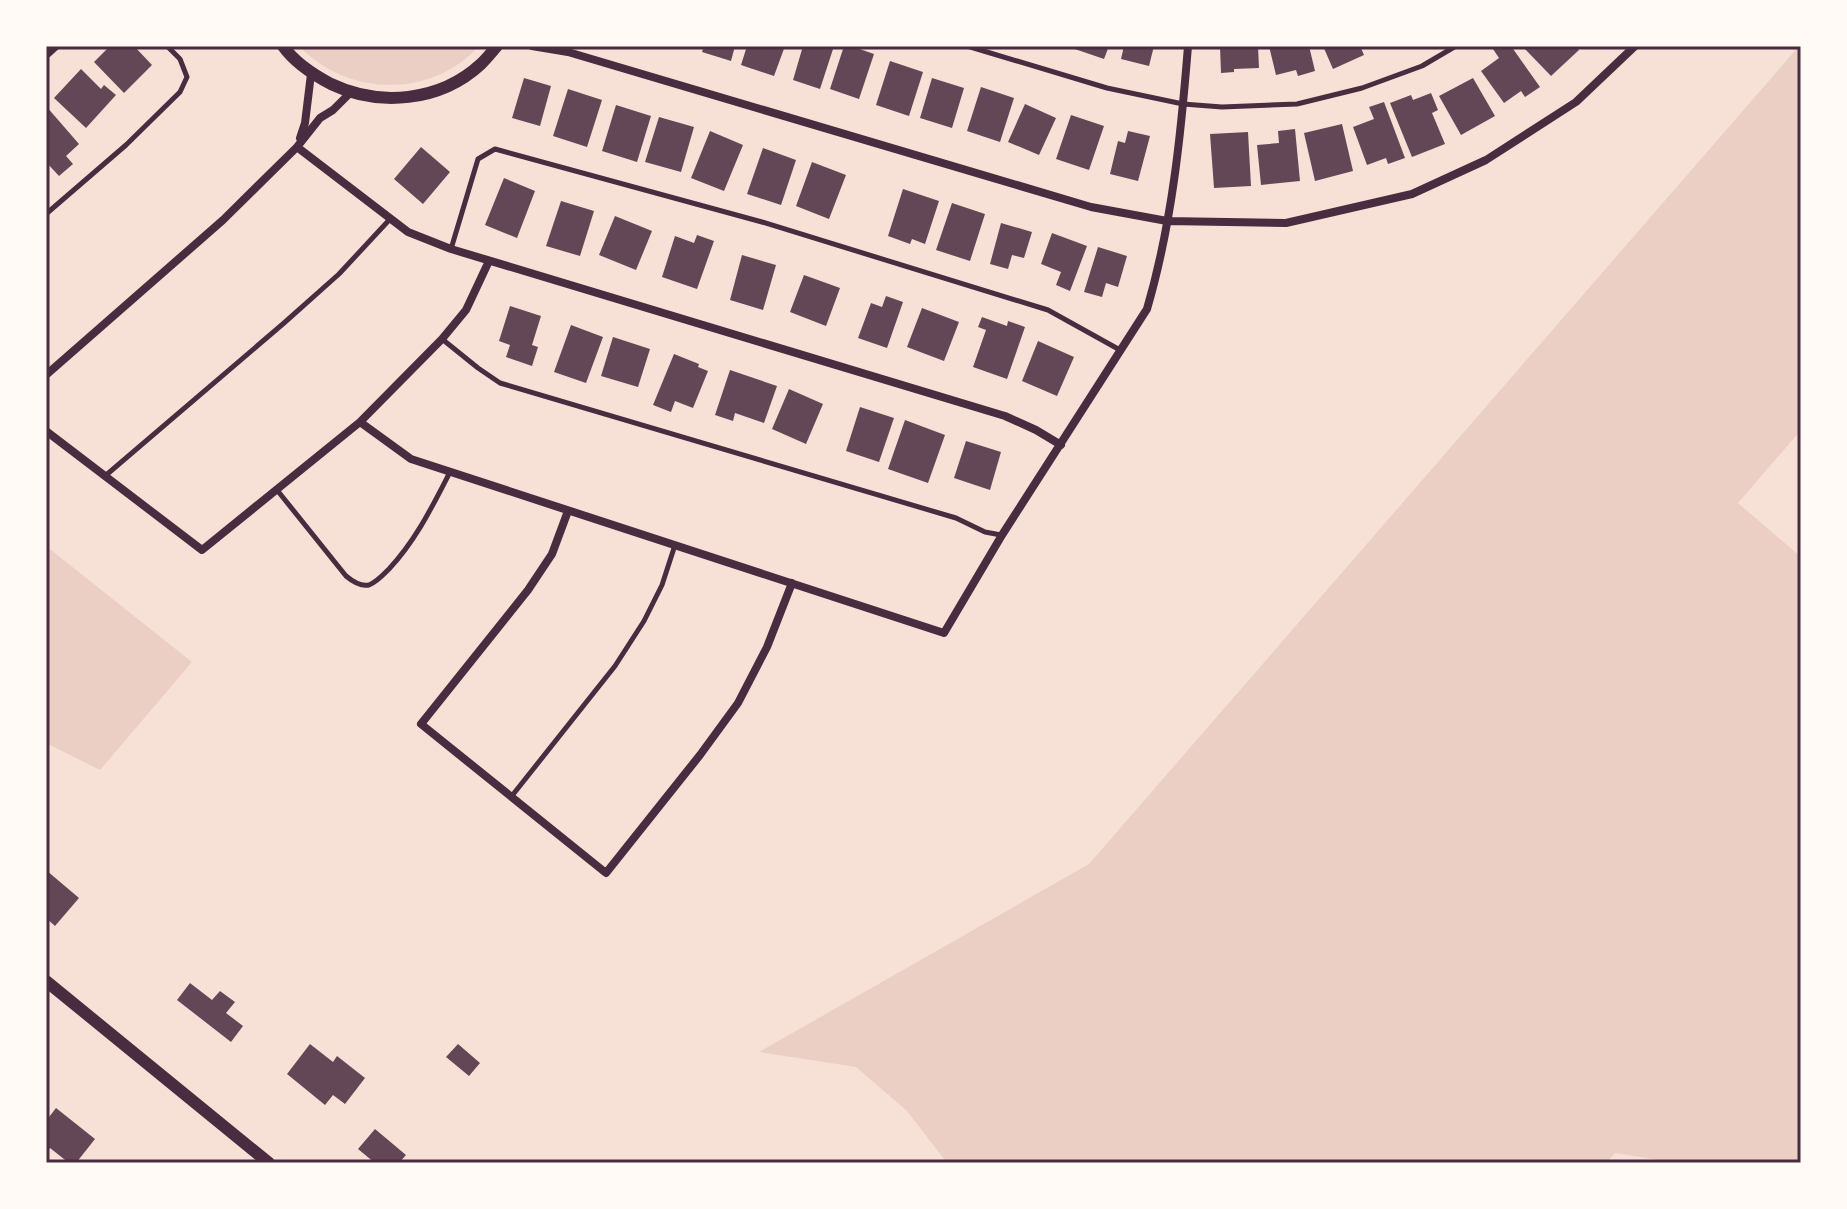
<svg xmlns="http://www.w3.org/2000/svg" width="1847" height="1209" viewBox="0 0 1847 1209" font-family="Manrope,sans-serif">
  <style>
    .green { fill: #ebcfc5 }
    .building { fill: #644757 }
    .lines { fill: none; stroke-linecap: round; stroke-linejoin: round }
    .service { stroke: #4a2c40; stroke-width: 5 }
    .minor { stroke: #4a2c40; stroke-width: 8 }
    .tertiary { stroke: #4a2c40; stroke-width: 12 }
    .neatline { fill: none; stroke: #4a2c40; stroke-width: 3 }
  </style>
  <rect width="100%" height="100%" fill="#f7e1d7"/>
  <!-- green -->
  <path class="green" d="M299,46h180c-48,53 -131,51 -180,0z
    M1799,46h2v384l-63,73 63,54v606h-124l-62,-10 -9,10h-659l-40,-52 -51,-44 -97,-15 330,-188z
    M46,546l146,116 -92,108 -54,-27z"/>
  <!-- building -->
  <path class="building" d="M110,46h24l18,19 -28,28 -30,-31z
    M704,46h31l-4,15 -29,-9z
    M747,46h38l-11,30 -33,-11z
    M803,46l7,3 1,-3h23l-14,43 -27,-9z
    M844,46h7l23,8 -15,45 -29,-10z
    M1066,46h43l-5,13z
    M1124,46h30l-5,20 -28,-7z
    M1220,46h38l1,22 -25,1v3l-13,1z
    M1269,46h40l6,25 -17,5 -2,-6 -20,5z
    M1323,46h37l4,9 -31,14z
    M1491,46h20l29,41 -15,10 -4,-6 -17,12 -23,-32 18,-13z
    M1522,46h53l4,4 -28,26z
    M890,61l33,11 -14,44 -33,-11z
    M81,69l20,20 3,-4 12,10 -30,33 -32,-30z
    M524,78l27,8 -11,40 -28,-8z
    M932,78l32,10 -12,40 -32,-10z
    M1473,78l22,38 -34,19 -22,-39z
    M981,87l33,11 -14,44 -33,-11z
    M568,89l34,11 -15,47 -34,-11z
    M1431,93l7,17 -6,3 13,31 -33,13 -22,-54 21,-8 2,5z
    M1384,102l21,56 -17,6 -2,-6 -19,7 -14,-38 21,-8 -5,-12z
    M1025,104l31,14 -17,37 -31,-13z
    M616,105l35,11 -14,46 -35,-11z
    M46,106l33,38 -13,12 7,8 -14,12 -13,-14z
    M1071,115l33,11 -15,44 -33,-11z
    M659,117l35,10 -13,45 -36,-10z
    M1342,124l11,47 -38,10 -11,-48z
    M1295,129l5,52 -39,4 -4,-40 22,-2 -1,-12z
    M710,131l33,14 -19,46 -33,-13z
    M1128,131l22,5 -12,45 -28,-7 8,-33 7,2z
    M1248,132l3,54 -37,2 -4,-54z
    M421,147l29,25 -27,32 -29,-25z
    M763,148l33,12 -15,45 -34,-11z
    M812,162l34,13 -17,44 -33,-13z
    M504,178l31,13 -18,47 -32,-13z
    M903,189l36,12 -14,43 -13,-5 -2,5 -22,-8z
    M561,201l33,10 -14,45 -34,-10z
    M952,203l33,11 -15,47 -34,-11z
    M615,216l37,15 -16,39 -37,-15z
    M1001,223l31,9 -8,26 -12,-3 -4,14 -18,-5z
    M1052,233l35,13 -17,45 -14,-6 5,-13 -20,-8z
    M697,235l17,6 -17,48 -35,-12 13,-41 19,7z
    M1098,247l29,9 -9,31 -12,-4 -4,14 -18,-5z
    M742,255l34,10 -13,45 -33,-10z
    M804,275l36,13 -14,38 -36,-14z
    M886,296l17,6 -16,46 -29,-10 13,-35 11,4z
    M510,306l31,10 -9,29 6,2 -6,19 -26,-9 4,-12 -11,-4z
    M922,308l37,14 -15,39 -37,-14z
    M982,317l25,9 1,-5 17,6 -18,52 -34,-12 13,-37 -8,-3z
    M571,325l32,12 -17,46 -32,-11z
    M613,337l37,12 -12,38 -37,-11z
    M1038,341l36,16 -17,39 -35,-15z
    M674,354l25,10 -1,3 10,4 -15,37 -18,-7 -4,11 -18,-7z
    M730,370l47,16 -13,37 -29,-10 -2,8 -18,-6z
    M789,389l34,15 -17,40 -34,-15z
    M860,407l34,11 -15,44 -33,-11z
    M905,420l40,15 -17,48 -40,-14z
    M966,441l35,11 -11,38 -36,-12z
    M46,870l33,28 -24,28 -9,-8z
    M190,983l22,17 8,-9 15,11 -9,11 17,13 -12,16 -54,-42z
    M310,1044l23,18 4,-6 28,22 -20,26 -12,-9 -8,10 -38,-31z
    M458,1044l22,19 -11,13 -23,-19z
    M56,1108l39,31 -19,24h-7l-19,-15 -4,5v-32z
    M375,1129l31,26 -7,8h-24l-17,-14z"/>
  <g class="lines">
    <!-- service -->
    <path class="service" d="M967,46l140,42 76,16 39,3 75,-3 65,-16 60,-22 34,-20
      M46,214l80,-69 54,-53 7,-15 -7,-18 -13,-13
      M451,249l27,-90 17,-10 267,73 286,88 72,40
      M442,339l36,29 22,15 456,135 29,14 16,3
      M105,476l179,-153 55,-49 52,-56
      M277,490l69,86c6,5 14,11 23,9 8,-3 14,-10 20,-16 27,-29 43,-62 61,-97
      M511,797l104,-131 29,-45 18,-36 13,-40"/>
    <!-- minor -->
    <path class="minor" d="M532,46l36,6 523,155 76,14 119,2 126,-29 74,-34 90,-58 59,-56
      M46,55l10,-9
      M300,138l5,-15 6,-49
      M297,147l111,85 43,17 554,167 31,14 25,15
      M46,375l177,-155 74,-73 23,-29 13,-8 17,-17
      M360,422l51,37 533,174 58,-98 145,-226c25,-85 34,-175 41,-263
      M46,431l156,119 158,-128 82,-83 24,-29 23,-49
      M568,511l-16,43 -24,36 -107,134 185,149 94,-118 38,-52 29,-56 25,-64"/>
    <!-- tertiary -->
    <path class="tertiary" d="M283,46c12,17 29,28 48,38 48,23 109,18 150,-20 5,-5 11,-12 16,-18
      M46,981l223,182"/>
  </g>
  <!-- border -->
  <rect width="1847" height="1209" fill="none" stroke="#fffaf5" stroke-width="96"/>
  <rect x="48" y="48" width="1751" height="1113" class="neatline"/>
</svg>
